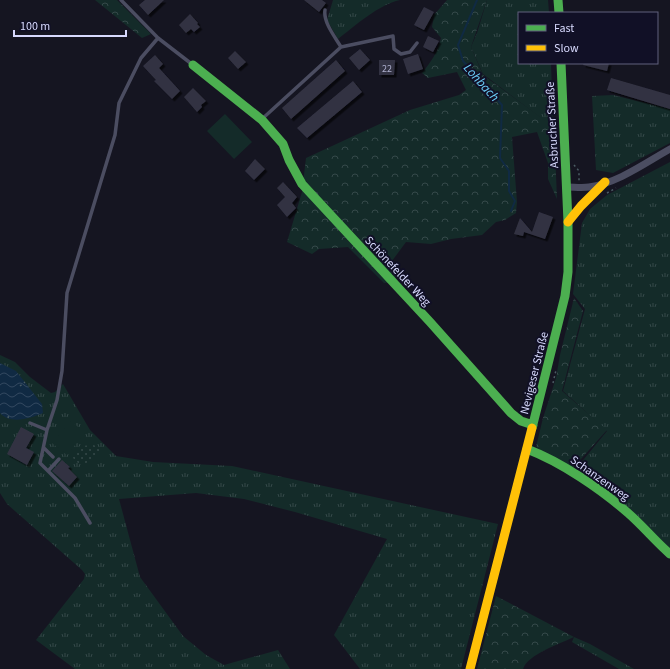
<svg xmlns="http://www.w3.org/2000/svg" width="670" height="669" viewBox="0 0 670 669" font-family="'Source Sans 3',sans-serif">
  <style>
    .grass { fill: url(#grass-tufts) }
    .forest { fill: url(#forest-crowns) }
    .park { fill: url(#park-dots) }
    .pitch { fill: #142b29 }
    .water { fill: url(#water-waves) }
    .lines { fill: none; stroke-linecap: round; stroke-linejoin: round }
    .stream { stroke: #102a43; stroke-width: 2 }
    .building { fill: #333343; filter: url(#shadow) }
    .path { stroke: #4b5c64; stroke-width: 1.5; stroke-dasharray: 2 3; stroke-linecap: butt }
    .lane { stroke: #4b4d61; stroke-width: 3.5 }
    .street { stroke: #4b4d61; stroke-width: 7 }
    .fast { stroke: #4caf50; stroke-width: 9 }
    .slow { stroke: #ffc107; stroke-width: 9 }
    .labels { text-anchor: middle; stroke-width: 4; stroke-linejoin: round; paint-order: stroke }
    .number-label { font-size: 10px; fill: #aeb0ce }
    .street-label { font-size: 12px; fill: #d7d9fd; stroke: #111026 }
    .water-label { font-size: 13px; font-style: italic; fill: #6bcef8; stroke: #111026 }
  </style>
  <defs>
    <pattern id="grass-tufts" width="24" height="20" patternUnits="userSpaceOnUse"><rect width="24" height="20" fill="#142b29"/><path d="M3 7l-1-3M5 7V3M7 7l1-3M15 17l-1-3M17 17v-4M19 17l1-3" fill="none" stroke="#354949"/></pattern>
    <pattern id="forest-crowns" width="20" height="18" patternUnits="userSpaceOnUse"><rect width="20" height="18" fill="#142b29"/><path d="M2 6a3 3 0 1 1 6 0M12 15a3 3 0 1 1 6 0" fill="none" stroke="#354949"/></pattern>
    <pattern id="park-dots" width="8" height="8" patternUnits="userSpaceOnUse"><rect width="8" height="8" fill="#142b29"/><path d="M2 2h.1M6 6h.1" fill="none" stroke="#354949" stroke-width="1.8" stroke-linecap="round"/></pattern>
    <pattern id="water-waves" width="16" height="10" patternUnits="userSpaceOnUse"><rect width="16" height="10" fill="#102a43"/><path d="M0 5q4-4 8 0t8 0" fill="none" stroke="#32485f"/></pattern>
    <filter id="shadow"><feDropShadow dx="2.5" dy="2.5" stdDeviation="0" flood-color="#0009"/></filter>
  </defs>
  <rect width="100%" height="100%" fill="#151521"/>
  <!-- grass -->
  <path class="grass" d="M333,0h67c-22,5 -44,25 -62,39l-11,-19z
    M487,0h61l1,13h-30v50h32l2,64 -70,-53 -12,-27 6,-14z
    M613,95l57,14v34l-57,30 -17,-3 -4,-74z
    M670,162v388l-95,-80 32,-39 -44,-40 22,-82 -12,-15 9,-71 8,-14 17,-14z
    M0,355l15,7 15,15 21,16 4,-1 8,-8 27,46 26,26 37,6 79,4 266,58 -37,145h-101l-26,-34 53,-96 -92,-27 -51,-13 -48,-6 -77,6 21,78 43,59 23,19 18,10 54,-15 12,19h-215l-39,-29 48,-61 1,-5 -3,-4 -75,-66 -7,-11z
    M574,637l16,7 44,25h-15l-47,-27z"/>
  <!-- forest -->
  <path class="forest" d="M95,0h22l34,34 -9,4z
    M447,0h40l-16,47 12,28 71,52 3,72 -9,-20v-16l-11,-31 -25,5 5,65 -1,11 -11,7 -9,2 -14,13 -31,4 -20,5 -25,-2 -17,23 9,17 -14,1 -36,-36 -29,2 -7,5 -25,-12 15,-50 4,-34 104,-48 49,-15 7,-5 -9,-18 -29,6 -6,-5c9,-11 16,-21 19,-35l-9,-11 2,-12z
    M574,298l9,13 -21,80 45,39 -35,39 -36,-22 7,-29 13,-40 4,-23z
    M496,596l78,41c-14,7 -46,17 -51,32h-46z"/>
  <!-- park -->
  <path class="park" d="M94,445l8,7 -10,10 -13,2 -8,-8 9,-10z"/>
  <!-- pitch -->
  <path class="pitch" d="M225,114l27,28 -18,17 -27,-28z
    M71,421l14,12 -18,22 -15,-12z"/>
  <!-- water -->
  <path class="water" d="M0,363l16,8 26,33 1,9c-12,5 -33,12 -43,0z"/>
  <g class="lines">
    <!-- stream -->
    <path class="stream" d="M477,0l-19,45 5,16 39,44 -2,53 9,13v20l6,10 -4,10"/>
  </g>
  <!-- building -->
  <path class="building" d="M145,0h19l-16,15 -9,-10z
    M304,0h18l4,3 -7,9z
    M424,7l10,5 -10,18 -10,-5z
    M190,14l8,9 -1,1 3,3 -6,5 -3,-3 -5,4 -7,-8z
    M428,36l11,5 -6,11 -10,-5z
    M360,49l10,11 -11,10 -10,-12z
    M235,51l11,11 -8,7 -10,-11z
    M418,54l5,15 -15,5 -5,-15z
    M155,55l8,9 -4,4 21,23 -8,8 -18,-18 2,-1 -13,-14z
    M336,60l9,11 -54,48 -9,-11z
    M379,60h16l-1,15h-15z
    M584,63h25l-2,8 -24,-6z
    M611,78l59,17v14l-63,-19z
    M353,81l9,11 -55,46 -10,-10z
    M193,88l13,13 -5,4 1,2 -5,5 -13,-15z
    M255,159l10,10 -11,11 -9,-9z
    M283,182l14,15 -5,6 4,5 -9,9 -10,-12 8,-8 -8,-9z
    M539,212l14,5 -8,22 -21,-7 -1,4 -9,-2 6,-16 12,14z
    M21,427l13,7 -8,14 8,4 -7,13 -20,-11z
    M62,460l8,7 -2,1 9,9 -8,9 -17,-15z"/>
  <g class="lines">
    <!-- path -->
    <path class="path" d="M574,165l5,6v10
      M607,193l9,-5
      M553,383l3,-13
      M20,386l5,-4
      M8,418l1,-4"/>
    <!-- lane -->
    <path class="lane" d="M121,0l37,38 35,27
      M325,10c-2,12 10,27 16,37
      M262,119l79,-72 52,-11 1,13 7,5 9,-2 7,-9
      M30,423l17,7
      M44,448l9,9
      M48,471l11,-12
      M90,523l-15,-25 -35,-35 7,-33 10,-30 5,-29 5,-78 48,-158 4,-32 22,-45 17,-20"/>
    <!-- street -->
    <path class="street" d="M567,187c7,0 15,1 22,0 29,-4 56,-24 81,-38"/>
    <!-- fast -->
    <path class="fast" d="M558,0l1,13
      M193,65l69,55 21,24 6,16 13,24 128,138 81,91 10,8 12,4
      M532,428l33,-132 3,-24v-50l-7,-159
      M527,449c34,13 74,40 101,64 15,13 27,28 42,41"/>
    <!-- slow -->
    <path class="slow" d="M568,222l13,-16 24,-24
      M470,669l62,-241"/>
  </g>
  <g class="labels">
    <!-- number labels -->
    <g class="number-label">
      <text x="387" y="72">22</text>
    </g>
    <!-- street labels -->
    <g class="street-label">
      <text transform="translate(552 125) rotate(-93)" y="4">Asbrucher Straße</text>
      <text transform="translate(398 271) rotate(47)" y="4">Schönefelder Weg</text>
      <text transform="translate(534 373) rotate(-76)" y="4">Nevigeser Straße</text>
      <text transform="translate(600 478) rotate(35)" y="4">Schanzenweg</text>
    </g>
    <!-- water labels -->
    <g class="water-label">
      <text transform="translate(482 82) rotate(48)" y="5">Lohbach</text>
    </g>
  </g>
  <!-- legend -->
  <rect x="518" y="12" width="140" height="52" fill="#111026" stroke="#60607c"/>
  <rect x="526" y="25" width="20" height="6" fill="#4caf50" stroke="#60607c"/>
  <text x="554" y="32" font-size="12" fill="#d7d9fd">Fast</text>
  <rect x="526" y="45" width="20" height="6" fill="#ffc107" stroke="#60607c"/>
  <text x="554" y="52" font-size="12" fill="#d7d9fd">Slow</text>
  <!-- scale -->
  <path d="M14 30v6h112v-6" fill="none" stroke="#d7d9fd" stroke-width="2"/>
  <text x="20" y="30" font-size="12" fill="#d7d9fd" stroke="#111026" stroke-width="3" paint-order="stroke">100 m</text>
</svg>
